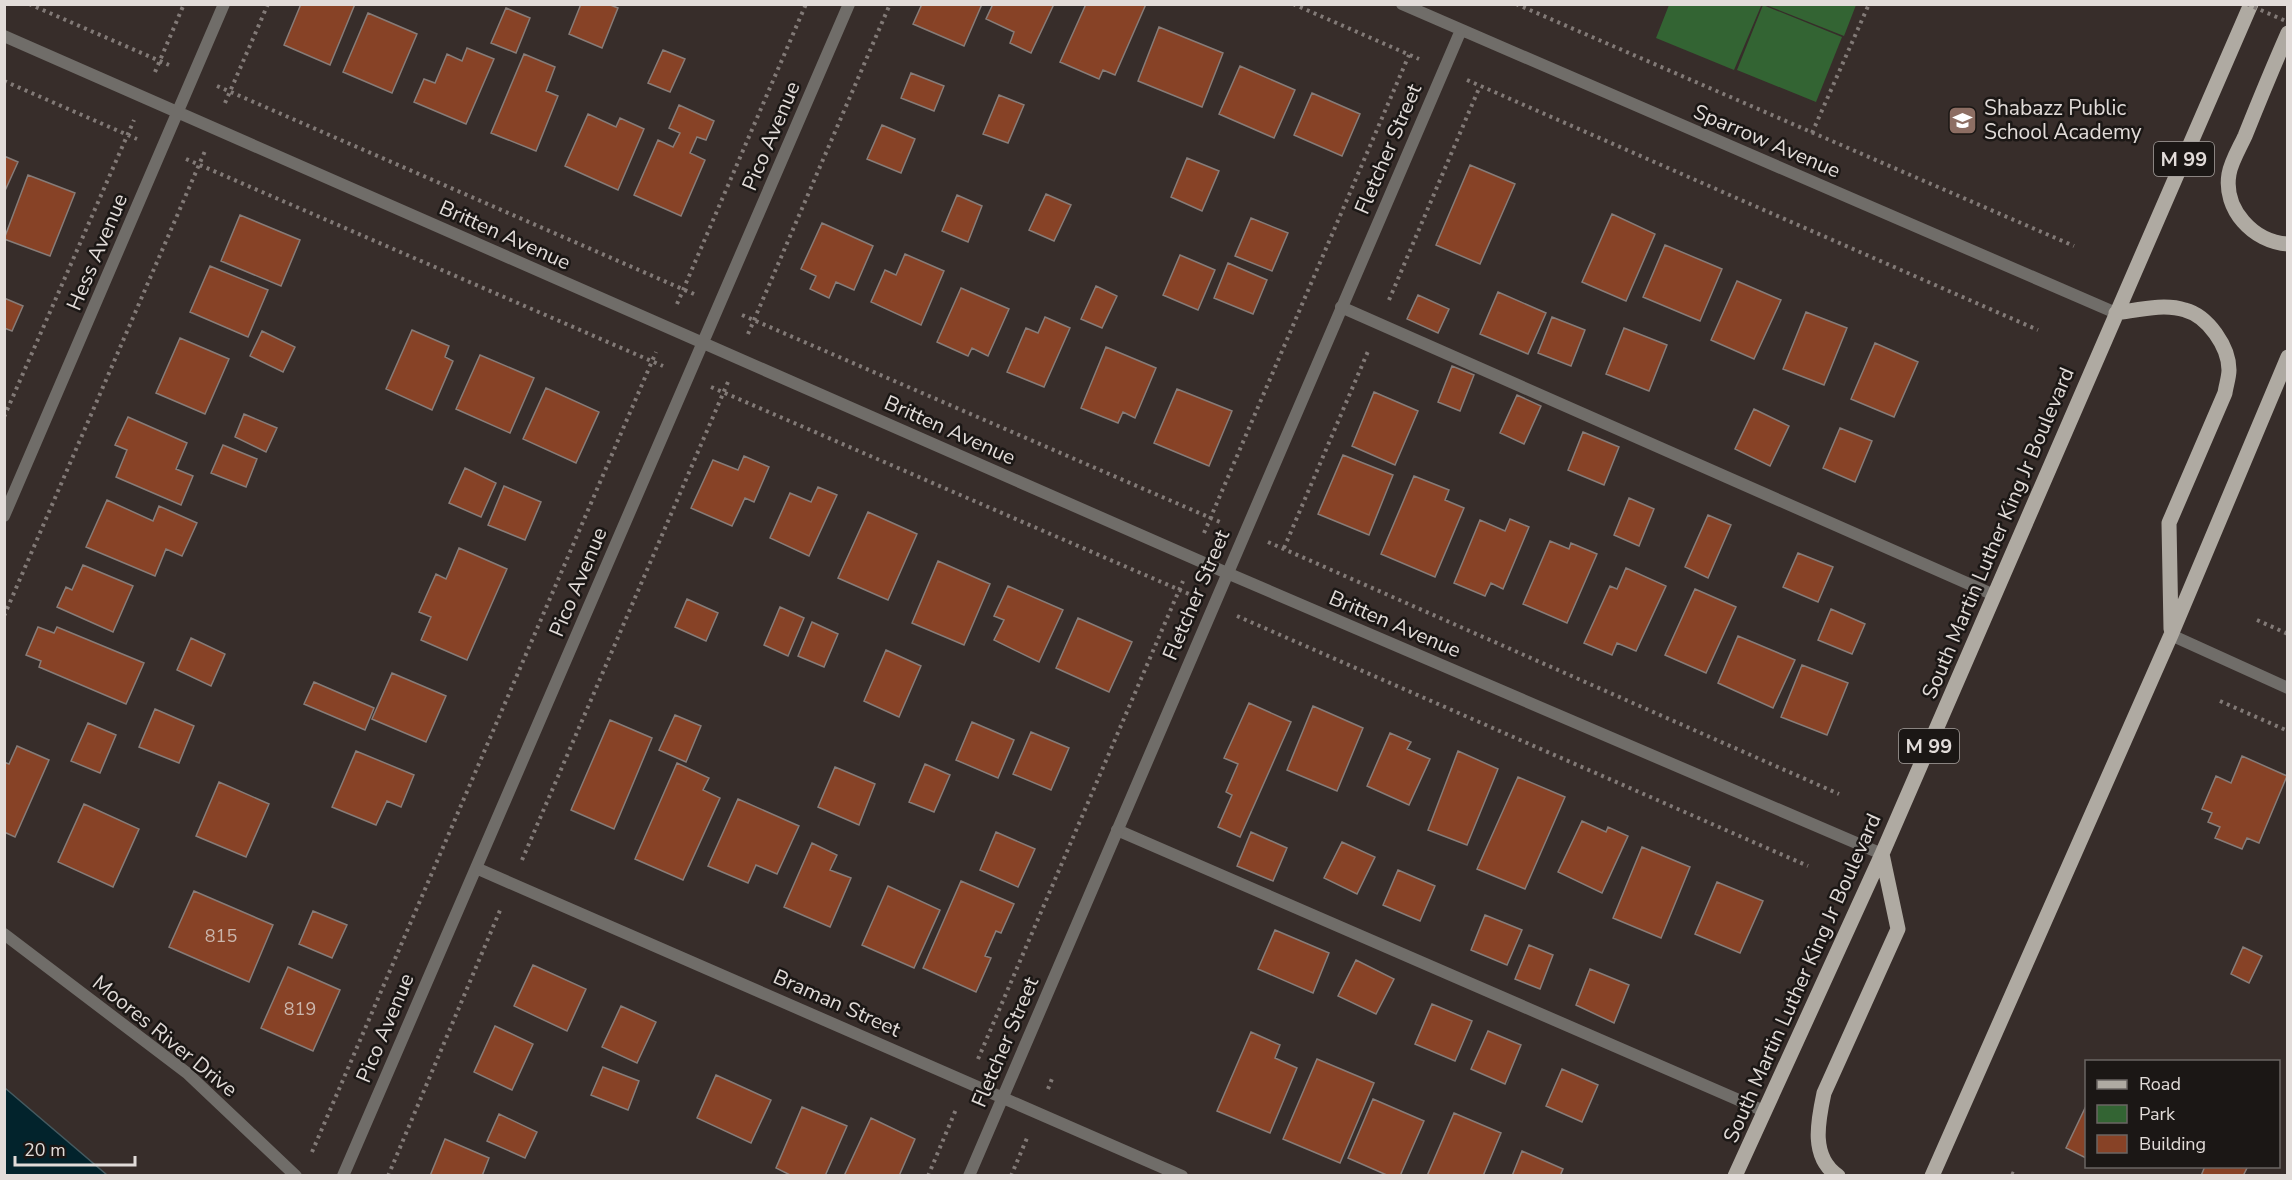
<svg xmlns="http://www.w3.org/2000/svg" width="2292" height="1180" viewBox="0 0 2292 1180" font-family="'Nunito Sans',sans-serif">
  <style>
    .green { fill: #336433 }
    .water { fill: #02232c; stroke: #455a60; stroke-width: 1.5 }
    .building { fill: #874226; stroke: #877c78; stroke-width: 1.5 }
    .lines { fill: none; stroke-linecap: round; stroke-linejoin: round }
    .path { stroke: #827a77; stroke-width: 4; stroke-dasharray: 3 4.5; stroke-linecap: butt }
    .lane { stroke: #706d69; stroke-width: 12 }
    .street { stroke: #706d69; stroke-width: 12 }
    .primary { stroke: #afaaa2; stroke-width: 15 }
    .path-bridge { stroke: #827a77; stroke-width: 4; stroke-dasharray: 3 4.5; stroke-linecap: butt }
    .labels { text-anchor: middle; stroke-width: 5; stroke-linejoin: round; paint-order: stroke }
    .number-label { font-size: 18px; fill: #cbb6ac }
    .shield { fill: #1b1715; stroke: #a6a19e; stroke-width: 1.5 }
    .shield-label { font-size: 20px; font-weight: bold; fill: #e2dcd9 }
    .poi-label { font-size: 21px; fill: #e2dcd9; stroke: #1b1715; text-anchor: start }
    .street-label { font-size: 21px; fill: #e2dcd9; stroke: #1b1715 }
  </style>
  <rect width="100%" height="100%" fill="#372d2a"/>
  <!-- green -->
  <path class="green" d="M1756,5l5,1 -27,64 -78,-32 13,-33z
    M1763,5l79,32 -26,65 -79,-32z
    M1766,5l90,-1v1l-12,31z"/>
  <!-- water -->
  <path class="water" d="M5,1088l102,87h-102z"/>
  <!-- building -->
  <path class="building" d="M301,4h54l-25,61 -46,-20z
    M581,4h27l10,4 -16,40 -33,-14z
    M922,4h60l-18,42 -51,-22z
    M993,4h61l-23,49 -21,-10 4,-11 -28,-13z
    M1086,4h60l-31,71 -12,-5 -4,9 -39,-17z
    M506,8l24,10 -14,35 -25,-10z
    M368,13l49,21 -25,59 -49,-21z
    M1159,27l64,26 -21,54 -64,-26z
    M467,48l27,11 -28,65 -52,-22 10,-23 11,4 12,-29 15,7z
    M663,50l22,9 -15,33 -22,-9z
    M524,54l31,13 -9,24 12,5 -22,55 -45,-18z
    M1240,66l55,24 -21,48 -55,-24z
    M911,73l33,13 -10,25 -33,-13z
    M1312,93l48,21 -18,42 -48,-21z
    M999,95l25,10 -16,38 -25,-9z
    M679,105l35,16 -8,19 -9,-3 -7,16 15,7 -24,56 -47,-21 24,-55 15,7 7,-14 -11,-5z
    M588,114l28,13 4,-9 24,11 -26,61 -53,-24z
    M882,125l33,14 -14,34 -34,-14z
    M4,156l14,6 -14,31z
    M1187,158l32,13 -17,40 -31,-14z
    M1470,165l45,19 -35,80 -44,-19z
    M28,175l47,18 -25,63 -46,-17z
    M1046,194l25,11 -17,36 -25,-11z
    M957,195l25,11 -14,36 -26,-11z
    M1612,214l43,20 -29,67 -44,-19z
    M240,215l60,25 -19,46 -60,-25z
    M1251,218l37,15 -16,38 -37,-15z
    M822,223l51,23 -19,44 -18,-8 -7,16 -19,-9 6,-13 -15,-7z
    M1665,245l57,24 -22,52 -57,-24z
    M905,254l39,17 -23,54 -50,-23 14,-32 11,5z
    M1180,255l35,15 -17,40 -35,-15z
    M1228,263l39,17 -14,34 -39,-16z
    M210,266l58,24 -20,47 -58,-25z
    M1737,281l44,19 -27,59 -43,-19z
    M1096,286l21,10 -15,32 -21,-9z
    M961,288l48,21 -21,47 -16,-8 -4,8 -31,-14z
    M1498,292l48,21 -18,41 -48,-20z
    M1418,295l31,14 -11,24 -31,-14z
    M4,298l19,8 -11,25 -8,-3z
    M1806,312l41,16 -23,57 -41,-16z
    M1045,317l25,11 -26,59 -37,-15 19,-44 12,5z
    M1552,317l33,13 -14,36 -33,-13z
    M1624,328l43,17 -18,46 -43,-17z
    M412,330l37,16 -4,11 8,4 -21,49 -46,-21z
    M262,331l33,16 -12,25 -33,-16z
    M180,338l49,21 -24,55 -49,-21z
    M1875,343l43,19 -24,55 -43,-18z
    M1106,347l50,21 -21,50 -12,-6 -5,11 -37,-15z
    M480,355l54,23 -24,55 -54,-24z
    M1452,366l22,9 -14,36 -22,-9z
    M546,388l53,24 -23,51 -53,-24z
    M1177,389l55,22 -23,55 -55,-23z
    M1374,392l44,19 -23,54 -43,-19z
    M1517,395l24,11 -17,38 -24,-11z
    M1754,409l35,17 -19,40 -35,-17z
    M244,414l33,14 -11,24 -31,-15z
    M128,417l59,26 -11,26 17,7 -12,29 -65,-28 11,-27 -12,-5z
    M1840,428l32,13 -17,41 -32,-14z
    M1583,432l36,15 -15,38 -36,-15z
    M223,445l34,14 -11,28 -35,-14z
    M1343,455l50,20 -24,60 -51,-21z
    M744,456l25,11 -15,35 -9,-4 -13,28 -41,-18 22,-48 25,10z
    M465,468l31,15 -15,34 -32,-14z
    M1414,476l35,14 -4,10 19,8 -29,69 -54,-23z
    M504,486l37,16 -16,38 -37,-15z
    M818,487l19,8 -28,61 -39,-18 20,-45 21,9z
    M1629,498l25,11 -15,37 -25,-11z
    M107,500l46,21 6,-15 38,17 -15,33 -16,-7 -11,27 -69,-29z
    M868,512l49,22 -29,66 -50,-22z
    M1708,515l23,10 -23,53 -23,-11z
    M1510,519l19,8 -26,62 -12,-6 -6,13 -31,-13 26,-63 25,11z
    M1550,541l19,8 2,-6 26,11 -30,69 -44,-19z
    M459,548l48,21 -40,91 -46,-20 10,-23 -12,-5 17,-38 10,5z
    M1798,553l35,14 -15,35 -35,-15z
    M938,561l52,23 -26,61 -52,-22z
    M83,565l50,21 -20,46 -56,-25 9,-20 6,3z
    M1626,568l40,18 -30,65 -19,-8 -5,12 -28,-12 26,-57 7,3z
    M1008,586l55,24 -24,52 -45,-22 10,-20 -10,-4z
    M1695,589l41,18 -30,66 -41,-18z
    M687,599l31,14 -12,28 -31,-14z
    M780,607l24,11 -16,38 -24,-11z
    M1831,609l34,15 -13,30 -34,-14z
    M1078,618l54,24 -23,50 -53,-24z
    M812,622l26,12 -14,33 -26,-11z
    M38,627l16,6 3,-6 87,36 -18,41 -87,-37 2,-6 -15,-6z
    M1738,636l57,24 -22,48 -55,-25z
    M191,638l34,16 -14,32 -34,-16z
    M886,650l35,16 -22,51 -35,-16z
    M1802,665l46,18 -21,52 -46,-18z
    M392,673l54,23 -20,46 -54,-23z
    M314,682l60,26 -9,22 -61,-26z
    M1249,703l42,19 -51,115 -22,-10 14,-32 -6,-3 12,-28 -14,-6z
    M1313,706l50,22 -26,63 -50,-21z
    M155,709l39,17 -15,37 -40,-16z
    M675,715l26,11 -15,36 -27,-12z
    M610,720l42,18 -38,91 -43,-19z
    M972,722l42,18 -16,38 -42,-18z
    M88,723l28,12 -16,38 -29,-12z
    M1031,732l38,16 -18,42 -38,-16z
    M1390,733l21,9 -4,7 23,10 -21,46 -42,-19z
    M17,746l32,14 -34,77 -11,-5v-70l5,2z
    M356,751l58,24 -13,32 -14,-6 -11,24 -44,-18z
    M1458,751l40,18 -31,76 -39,-15z
    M2242,756l45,20 -28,67 -12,-5 -5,11 -27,-11 5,-11 -12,-5 4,-9 -10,-4 14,-33 15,7z
    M677,763l32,15 -6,12 17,8 -37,82 -48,-21z
    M925,764l25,11 -16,37 -25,-10z
    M835,767l40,17 -16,41 -41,-18z
    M1518,777l47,20 -40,92 -48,-20z
    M219,782l50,22 -23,53 -50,-21z
    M738,799l61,27 -22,48 -21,-9 -8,18 -40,-17z
    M84,804l55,25 -26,58 -55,-25z
    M1582,821l24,11 2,-5 20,9 -26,57 -44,-21z
    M996,832l39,17 -17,38 -38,-17z
    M1251,832l36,16 -14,33 -36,-15z
    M1342,842l33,15 -18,37 -33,-16z
    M812,843l25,12 -7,15 21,8 -21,49 -46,-20z
    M1642,847l48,20 -29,71 -48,-20z
    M1398,870l37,16 -15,35 -37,-16z
    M961,881l53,23 -13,29 -5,-2 -11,25 6,2 -15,34 -53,-24z
    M1717,882l46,19 -23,52 -45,-19z
    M888,886l52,24 -26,58 -52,-23z
    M194,891l79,34 -24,57 -80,-35z
    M313,911l34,14 -15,33 -33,-14z
    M1485,915l37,15 -15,35 -36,-15z
    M1275,930l54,23 -16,40 -55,-24z
    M1529,945l24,10 -13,34 -25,-10z
    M2243,947l19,9 -13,27 -18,-9z
    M1356,960l38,19 -18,35 -38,-18z
    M533,965l53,24 -19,42 -53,-25z
    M288,967l52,23 -27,61 -52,-23z
    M1590,969l39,16 -15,38 -38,-18z
    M1432,1004l40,17 -17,40 -40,-17z
    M621,1006l35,16 -19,41 -35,-16z
    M495,1026l38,18 -21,46 -38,-18z
    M1488,1031l33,14 -16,39 -34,-15z
    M1251,1032l29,13 -5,13 22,10 -27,65 -53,-22z
    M1317,1059l57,24 -34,80 -57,-24z
    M603,1067l36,14 -11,29 -37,-15z
    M1562,1069l36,16 -16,37 -36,-16z
    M716,1075l55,25 -20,43 -54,-25z
    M1373,1099l51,22 -24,55h-11l-41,-18z
    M2086,1106v52l-20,-10z
    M802,1107l45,19 -22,50h-33l-16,-8z
    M1454,1113l47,20 -18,43h-56z
    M499,1114l38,18 -12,26 -38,-17z
    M871,1118l44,21 -16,37h-55z
    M445,1139l44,19 -7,18h-52z
    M1522,1151l41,18 -3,7h-48z
    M2205,1166h43l-5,10h-42z"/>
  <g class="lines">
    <!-- path -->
    <path class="path" d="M29,4l140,61
      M1293,4l126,55
      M1516,4l558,242
      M155,72l29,-68
      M1467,80l571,250
      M4,81l133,58
      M217,86l477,208
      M225,103l43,-99
      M1812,133l57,-129
      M186,159l477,207
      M1389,300l91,-214
      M677,304l129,-300
      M742,315l478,207
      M748,334l142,-330
      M711,387l478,207
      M4,417l130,-297
      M1204,533l205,-478
      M1268,542l571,252
      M1284,548l85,-199
      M4,616l201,-465
      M1237,616l571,250
      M2257,620l31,14
      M2220,701l68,30
      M522,860l206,-478
      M978,1059l205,-478
      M1048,1089l5,-13
      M312,1152l344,-800
      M2011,1173l7,3
      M388,1176l113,-268
      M928,1176l29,-69
      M1011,1176l16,-38"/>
    <!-- lane -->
    <path class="lane" d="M1341,307l653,288
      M1117,830l647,281"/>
    <!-- street -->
    <path class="street" d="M1402,4l714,309
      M4,36l1223,537 655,281
      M4,516l220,-512
      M2171,635l117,53
      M476,868l706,308
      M4,934l183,139 109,103
      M343,1176l506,-1172
      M969,1176l492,-1146"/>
    <!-- primary -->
    <path class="primary" d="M2288,33c-15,34 -29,68 -43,103 -5,11 -14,26 -16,38 -6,35 24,68 59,70
      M2116,313c22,-3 48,-10 69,-3 23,6 44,37 44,60 0,7 -3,16 -4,23l-56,130 2,106
      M1735,1176l147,-322 369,-850
      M1838,1176c-28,-19 -20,-55 -14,-83l74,-164 -16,-75
      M1932,1176l239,-541 117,-278"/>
    <!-- path-bridge -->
    <path class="path-bridge" d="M2247,4l41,18"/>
  </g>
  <!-- icons -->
  <defs>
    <symbol id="school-square" viewBox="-11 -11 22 22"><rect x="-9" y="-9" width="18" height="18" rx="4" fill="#8d6e63" stroke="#1b1715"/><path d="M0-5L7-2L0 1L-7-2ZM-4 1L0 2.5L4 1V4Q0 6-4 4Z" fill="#fff"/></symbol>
  </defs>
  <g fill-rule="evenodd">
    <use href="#school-square" x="1946" y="104" width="33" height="33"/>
  </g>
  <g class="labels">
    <!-- number labels -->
    <g class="number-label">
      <text x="221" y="942">815</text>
      <text x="300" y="1015">819</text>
    </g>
    <!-- shield labels -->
    <g class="shield">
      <rect x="2154" y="142" width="60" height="34" rx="4.5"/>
      <rect x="1899" y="729" width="60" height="34" rx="4.5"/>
    </g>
    <g class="shield-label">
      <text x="2184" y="166">M 99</text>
      <text x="1929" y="753">M 99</text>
    </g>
    <!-- poi labels -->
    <g class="poi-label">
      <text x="1984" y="115">Shabazz Public<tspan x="1984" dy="24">School Academy</tspan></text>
    </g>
    <!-- street labels -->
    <g class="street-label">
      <text transform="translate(771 136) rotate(-67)" y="7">Pico Avenue</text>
      <text transform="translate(1767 141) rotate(23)" y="7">Sparrow Avenue</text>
      <text transform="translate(1388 149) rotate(-67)" y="7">Fletcher Street</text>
      <text transform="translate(505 235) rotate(24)" y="7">Britten Avenue</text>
      <text transform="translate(97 252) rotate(-67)" y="7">Hess Avenue</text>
      <text transform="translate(950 430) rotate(24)" y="7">Britten Avenue</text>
      <text transform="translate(1998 533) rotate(-67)" y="7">South Martin Luther King Jr Boulevard</text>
      <text transform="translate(578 582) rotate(-67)" y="7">Pico Avenue</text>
      <text transform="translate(1196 595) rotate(-67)" y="7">Fletcher Street</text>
      <text transform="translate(1395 624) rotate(23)" y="7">Britten Avenue</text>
      <text transform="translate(1802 978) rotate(-66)" y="7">South Martin Luther King Jr Boulevard</text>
      <text transform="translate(837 1003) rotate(24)" y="7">Braman Street</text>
      <text transform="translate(385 1028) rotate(-67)" y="7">Pico Avenue</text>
      <text transform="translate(165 1036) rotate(39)" y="7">Moores River Drive</text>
      <text transform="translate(1005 1042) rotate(-67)" y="7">Fletcher Street</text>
    </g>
  </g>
  <!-- border -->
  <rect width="2292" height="1180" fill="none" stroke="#e2dcd9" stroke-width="12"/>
  <!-- legend -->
  <rect x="2085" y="1060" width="195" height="108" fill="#1b1715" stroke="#6b6663" stroke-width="1.5"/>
  <rect x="2097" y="1080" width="30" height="9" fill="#afaaa2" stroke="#6b6663" stroke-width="1.5"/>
  <text x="2139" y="1090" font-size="18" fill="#e2dcd9">Road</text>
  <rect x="2097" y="1105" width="30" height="18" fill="#336433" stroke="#6b6663" stroke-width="1.5"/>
  <text x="2139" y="1120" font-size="18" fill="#e2dcd9">Park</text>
  <rect x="2097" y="1135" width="30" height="18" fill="#874226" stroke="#6b6663" stroke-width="1.5"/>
  <text x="2139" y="1150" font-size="18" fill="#e2dcd9">Building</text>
  <!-- scale -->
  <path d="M15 1156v9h120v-9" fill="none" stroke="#e2dcd9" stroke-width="3"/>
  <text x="24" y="1156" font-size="18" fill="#e2dcd9" stroke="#1b1715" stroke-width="4.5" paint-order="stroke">20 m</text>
</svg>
